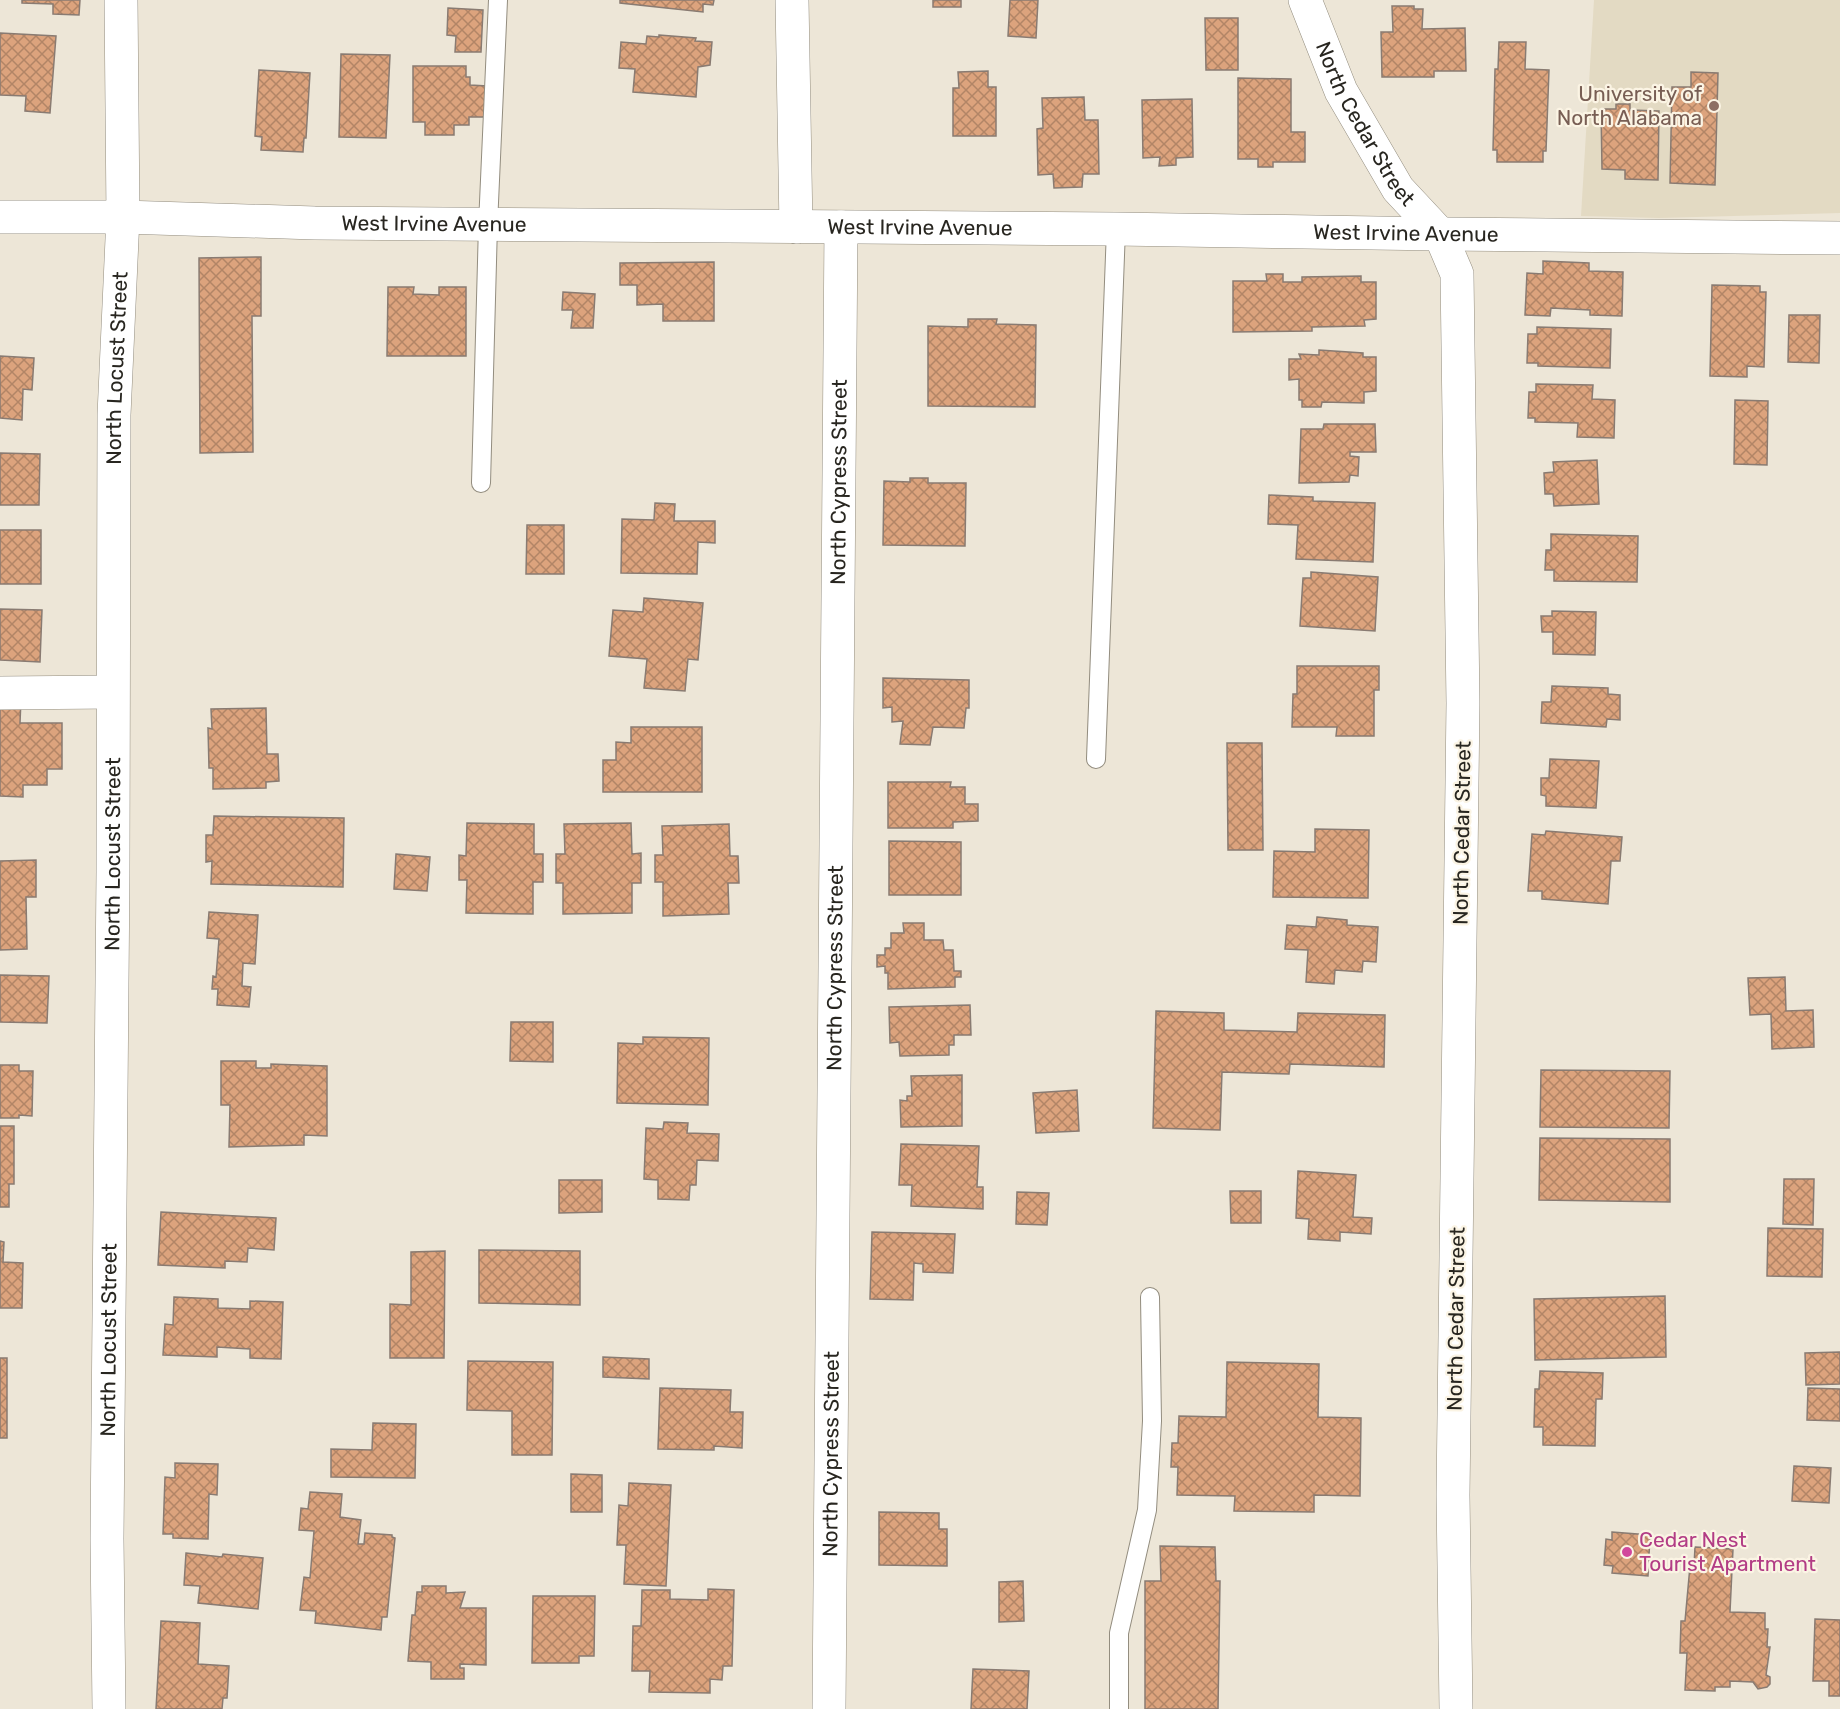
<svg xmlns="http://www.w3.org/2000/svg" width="1840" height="1709" viewBox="0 0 1840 1709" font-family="Rubik,sans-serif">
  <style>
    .built { fill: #e3dac3 }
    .building { fill: url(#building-cross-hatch); stroke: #897b72; stroke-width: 1.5 }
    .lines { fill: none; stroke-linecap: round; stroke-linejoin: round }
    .service-casing { stroke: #938d7f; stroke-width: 20 }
    .minor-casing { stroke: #938d7f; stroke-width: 34 }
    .tertiary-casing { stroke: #938d7f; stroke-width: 34 }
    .service { stroke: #fff; stroke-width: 18 }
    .minor { stroke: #fff; stroke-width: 33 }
    .tertiary { stroke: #fff; stroke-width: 33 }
    .education-dot { fill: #8d6e63; stroke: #fbf4e4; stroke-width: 2 }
    .hotel-dot { fill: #d1479c; stroke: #fbf4e4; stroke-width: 2 }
    .labels { text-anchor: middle; stroke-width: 4.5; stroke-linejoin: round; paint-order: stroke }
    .education-label { font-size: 21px; fill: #785e54; stroke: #fbf4e4; text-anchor: end }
    .street-label { font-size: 21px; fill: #282620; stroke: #fbf4e4 }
    .hotel-label { font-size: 21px; fill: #b23c85; stroke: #fbf4e4; text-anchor: start }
  </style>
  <defs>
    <pattern id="building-cross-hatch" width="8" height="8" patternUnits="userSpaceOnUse" patternTransform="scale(1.5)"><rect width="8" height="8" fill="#dca37d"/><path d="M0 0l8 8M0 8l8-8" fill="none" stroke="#b28566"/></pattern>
  </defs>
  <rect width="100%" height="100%" fill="#ede6d7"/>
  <!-- built -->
  <path class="built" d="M1594,0h246v213l-181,5 -78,-2z"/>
  <!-- building -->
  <path class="building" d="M22,0h58l-1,15 -26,-1v-10l-31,-1z
    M620,0h94l-1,5 -10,-1v8l-83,-9z
    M933,0h28v7h-28z
    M1010,0h28l-2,38 -28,-2z
    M1392,6h22v3h9l-1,20 43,-1 1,43h-32v6h-52l-1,-45h12z
    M448,8l35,2 -2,42h-26l1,-16 -9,-1z
    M1205,18h33v52h-32z
    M0,33l56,3 -6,77 -25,-2 1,-15 -26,-1z
    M659,35l37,3 -1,3 17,1 -2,23 -12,2 -2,30 -63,-5 2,-23 -16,-1 2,-26 25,2 1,-8 12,1z
    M1499,42h27l-1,27 24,1 -3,81h-3v11h-46v-12h-4l2,-81h3z
    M341,54l49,1 -4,83 -47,-1z
    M413,66h53v11h4v8l17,1v31h-18v8h-15v10h-29v-13h-12z
    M259,70l51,3 -4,65h-2l-1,14 -42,-2 1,-13 -7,-1z
    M988,71v16h8v49h-43v-48h6l-1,-16z
    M1691,72l27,1 -3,112 -45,-2 2,-96h19z
    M1238,78l53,1v53h14v30h-32v5h-15v-8h-20z
    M1084,97l1,23h13l1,54h-16l-1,13 -28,1 -1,-14 -15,1 -1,-46 6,-1 -1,-30z
    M1192,99l1,58 -17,1v7l-17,1 1,-9 -17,1 -1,-58z
    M1616,104h14v6l29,1 -1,69 -33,-1v-9l-23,-1 -1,-60h15z
    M261,257v59h-9l1,136 -53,1 -1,-195z
    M1543,261l46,2v8l34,1 -1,44 -32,-1v-5l-39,-2 -1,8 -25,-1 2,-42 16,1z
    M714,262v59h-51v-17l-26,1v-20h-17v-22z
    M1266,274h17v8h19v-5l59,-1v6h15v37l-12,1 1,6 -53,1v4l-79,1v-51h34z
    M1712,285l48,1v6h6l-2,75 -17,-1v11l-37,-1z
    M388,287h26l-1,7 26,1v-8h27v69h-79z
    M563,292l32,2 -2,34h-22l2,-18h-11z
    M1789,315h31l-1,48 -31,-1z
    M968,319h29l-1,5 40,1 -1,82 -107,-1v-80l40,1z
    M1537,327l74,2 -1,39 -72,-2v-3h-11l1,-29h9z
    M1319,350l44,3v4h13v34l-12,1v11l-42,-1 -1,5h-19v-7h-3v-21l-10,1v-21h12l-2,-5 20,1z
    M0,356l34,2 -2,32 -9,-1 -1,31 -22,-2z
    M1536,384l57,1 -1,14 23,1 -1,38 -37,-1 1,-14 -43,-1v-4h-7l1,-26h7z
    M1735,400l33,1 -1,64 -33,-1z
    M1324,424h51l1,28h-26v4l9,1 -1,19 -8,-1 -1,7 -50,1 2,-54h22z
    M0,453l40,1 -1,51h-39z
    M1597,460l2,44 -45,2 -1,-12h-8l-1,-21 10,-1 -1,-10z
    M910,478h18v5h38l-1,63 -82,-1 1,-64 26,1z
    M1269,495l44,2v4l62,2 -2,59 -77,-3 2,-34 -30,-1z
    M655,503l20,1 -1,17h41v22l-17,-1 -1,32 -76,-1 1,-54 32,1z
    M527,525h37v49h-38z
    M0,530h41v54h-41z
    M1551,534l87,2 -1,46 -83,-1v-11h-9l1,-20h5z
    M1311,572l67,5 -3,54 -75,-5 3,-48h8z
    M644,598l59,5 -5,57 -10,-1 -3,32 -41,-3 3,-29 -38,-3 4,-46 30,2z
    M0,609l42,1 -2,52 -40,-2z
    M1552,611l44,1 -1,43 -42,-1v-22h-11l-1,-16h11z
    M1297,666h82v24h-5v46h-38l1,-9h-45l1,-33h4z
    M883,678l86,2v28h-3l-2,20 -31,-1 -3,18 -30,-1 3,-23 -11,1v-15l-9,1z
    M1552,686l56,2v6l12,1v25l-13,-1 -1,8 -65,-4 1,-21h9z
    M0,699h21l-1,24h42v46h-15v16h-24v12l-23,-1z
    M266,708l1,46h11l1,27 -13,1v6l-53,1v-21h-4l-1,-40 4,1 -1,-20z
    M631,727h71v65h-99v-32h13v-18l15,1z
    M1227,743h35l1,107h-35z
    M1550,759l49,2 -3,47 -50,-2v-10l-5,-1v-17h8z
    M888,782h63l-1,5h15v17h13v17l-25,1v6h-65z
    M214,816l130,2 -1,69 -132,-3 1,-23 -6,1v-27h7z
    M467,823l67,1v30h9v28h-10v32l-67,-1 1,-33h-8v-25l7,1z
    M631,823l1,31 9,-1v30h-9v30l-69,1v-31h-7v-29h9l-1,-30z
    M729,824l1,32h8l1,27h-11l1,31 -66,2v-34h-8v-27h8l-1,-29z
    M1315,829l54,1 -1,68 -95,-1 1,-46 41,1z
    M1546,831l76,6 -2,24h-9l-3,43 -66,-5v-8h-14l4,-57 13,1z
    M889,841l72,1v53h-72z
    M396,854l34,3 -3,34 -33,-2z
    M36,860v37h-10l1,52 -27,1v-89z
    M209,912l49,3 -3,49 -12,-1 -1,23 9,1 -2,20 -32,-2 1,-16h-6l1,-13 3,1 3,-38 -12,-1z
    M1317,917l30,3v5l31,2 -2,35 -13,-1 -1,11 -27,-2 -1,14 -28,-2 2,-32 -23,-1 2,-24 29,2z
    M903,923h21v17h19l1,10h9l1,21h7v6h-6v10l-67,2v-16h-3v-7l-8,1v-12h8v-7h6v-15h13z
    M0,975l49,1 -2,47 -47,-1z
    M1785,977l1,34 27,-1 1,37 -42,2 -1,-35 -21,1 -2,-37z
    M970,1005l1,30h-17v10h-5v10l-49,1 -1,-14 -9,1 -1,-36z
    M1156,1011l68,2v17l73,2 1,-19 87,2 -1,52 -94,-3 -1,10 -67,-2 -2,58 -67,-2z
    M511,1022h42v40l-43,-1z
    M643,1037l66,1 -1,67 -91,-2 1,-60 25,1z
    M221,1061h35v7h15v-4l56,2v70l-23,-1v10l-75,2 1,-42h-9z
    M0,1065h19v6h14l-1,45 -13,-1v3h-19z
    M1541,1070l129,1 -1,57 -129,-1z
    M962,1075v51l-61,1 -1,-27 7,1v-5h5l-1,-20z
    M1077,1090l2,41 -43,2 -3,-40z
    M664,1122l24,1 -1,10 32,1 -1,27 -21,-1 -1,25h-6l-1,15 -31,-1v-19l-14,-1 2,-51 17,1z
    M0,1126h14v58h-5v23h-9z
    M1540,1138l130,1v63l-131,-2z
    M901,1144l78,2 -2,41h6v22l-72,-3 1,-21h-13z
    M1298,1171l58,4 -3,42 19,1 -1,16 -31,-2v9l-32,-2 1,-20 -13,-1z
    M1784,1179h30l-1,46 -30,-1z
    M559,1180h43v32l-43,1z
    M1230,1191h31v32h-30z
    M1017,1192l32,1 -2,32 -31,-1z
    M161,1212l115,6 -2,32 -26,-2 -1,14 -22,-1v7l-67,-3z
    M1768,1228l55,1 -1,48 -55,-1z
    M872,1232l83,2 -2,39 -30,-1v-8l-9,-1 -1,37 -43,-1z
    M0,1241l4,1 -1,20 20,1 -1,45h-22z
    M479,1250l101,1v54l-101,-2z
    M445,1251l-1,107h-54v-54l21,1v-53z
    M1665,1296l1,61 -131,3 -1,-61z
    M174,1297l44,2v9l32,1v-8l33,1 -2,57 -31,-1v-9l-33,-2v10l-54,-2 2,-31 8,1z
    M1840,1352v32l-34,1 -1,-32z
    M603,1357l46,2v20l-46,-2z
    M0,1358h7v80h-7z
    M468,1361l85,1 -1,93h-40v-44l-45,-1z
    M1227,1362l92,2 -1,53 43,1 -1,78 -46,-1v17l-80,-1 1,-15 -58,-1 1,-28h-7l1,-24h6l1,-27 47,1z
    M1540,1371l63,2 -1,26h-6l-1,47 -52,-1v-18h-9l1,-38h4z
    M660,1388l71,2 -1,22h13l-1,36 -28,-2v4l-56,-1z
    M1808,1388l32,1v32l-33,-1z
    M373,1423l43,1 -1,54 -84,-1v-28l41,1z
    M175,1463l43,1 -1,31 -8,-1 -1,45 -35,-1v-4h-10l2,-57 10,1z
    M1794,1466l37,2 -2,35 -37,-2z
    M571,1474l31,1v37h-31z
    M629,1483l42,2 -5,101 -42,-2 2,-39h-9l2,-40 9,1z
    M310,1492l32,2 -2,23 21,3 -3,24h6l1,-11 27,2v2l3,1 -8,79h-5l-1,13 -66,-7 1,-12 -16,-1 4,-33 6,1 4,-47 -15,-1 2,-22 7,1z
    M879,1512l60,1v16h8v37l-68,-1z
    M1612,1532l38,3 -2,41 -36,-3 1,-7 -9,-1 2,-26 6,1z
    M1160,1546l55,1 1,34h4l-2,128h-73v-128h16z
    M1695,1547l38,2 -3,63 35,1v16h3l-1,18h3l-4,28 4,2v7l-3,3 -9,2 -5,-7 -23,-1v6h-15v4l-30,-1 2,-37h-7l1,-32h4l5,-55h4z
    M186,1553l36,4 1,-3 40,4 -5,51 -60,-6 2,-17 -16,-1z
    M1023,1581l1,40 -25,1v-40z
    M422,1586h24v7l19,-1 -5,16h26v57l-26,-1v4h4v11h-33v-17l-23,-1 4,-46h3l2,-23h5z
    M708,1589l26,1 -2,76h-9l-1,14 -12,-1v14l-61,-1 1,-21h-18l1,-45h8l1,-36h28v9l38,1z
    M533,1596h62l-1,60h-15v7h-47z
    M1815,1619l25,1v76h-11v-15h-16z
    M161,1621l39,2 -2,41 31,2 -2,32h-4l-1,11h-66z
    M973,1669l56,2 -2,38h-56z"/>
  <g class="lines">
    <defs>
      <path id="service" d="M481,483l7,-258 10,-225
        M1096,759l20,-530
        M1119,1709v-76l28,-123 5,-89 -2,-124"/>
      <g id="minor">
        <path d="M792,0l4,227"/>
        <path d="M0,693l112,-1"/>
        <path id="s1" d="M109,1709l-2,-170 6,-667 1,-457 9,-198 -2,-217"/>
        <path id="s2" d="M829,1709l12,-1482"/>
      </g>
      <g id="tertiary">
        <path id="s3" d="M1305,0l36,91 57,98 42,45 17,40 6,429 -10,792 3,214"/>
        <path id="s4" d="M0,217h123l192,6 801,6 324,5 400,4"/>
      </g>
    </defs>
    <!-- service casing -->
    <use href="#service" class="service-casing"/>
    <!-- minor casing -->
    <use href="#minor" class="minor-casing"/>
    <!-- tertiary casing -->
    <use href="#tertiary" class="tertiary-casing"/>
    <!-- service -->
    <use href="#service" class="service"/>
    <!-- minor -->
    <use href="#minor" class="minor"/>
    <!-- tertiary -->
    <use href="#tertiary" class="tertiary"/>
  </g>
  <!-- markers -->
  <circle class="education-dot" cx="1714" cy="106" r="6"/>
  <circle class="hotel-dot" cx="1627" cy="1552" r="6"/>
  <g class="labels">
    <!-- education labels -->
    <g class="education-label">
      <text x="1702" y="101">University of<tspan x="1702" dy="24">North Alabama</tspan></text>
    </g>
    <!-- street labels -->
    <g class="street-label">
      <text dy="7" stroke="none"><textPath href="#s3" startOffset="138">North Cedar Street</textPath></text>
      <text dy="7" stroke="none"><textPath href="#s4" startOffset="434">West Irvine Avenue</textPath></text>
      <text dy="7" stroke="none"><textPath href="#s4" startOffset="920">West Irvine Avenue</textPath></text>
      <text dy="7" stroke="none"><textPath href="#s4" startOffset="1406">West Irvine Avenue</textPath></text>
      <text dy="7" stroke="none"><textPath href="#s1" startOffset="1341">North Locust Street</textPath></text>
      <text dy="7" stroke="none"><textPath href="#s2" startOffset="1227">North Cypress Street</textPath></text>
      <text transform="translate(1462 833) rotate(-89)" y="7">North Cedar Street</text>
      <text dy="7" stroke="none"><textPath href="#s1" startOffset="855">North Locust Street</textPath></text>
      <text dy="7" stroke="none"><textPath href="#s2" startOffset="741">North Cypress Street</textPath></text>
      <text transform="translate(1456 1319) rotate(-89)" y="7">North Cedar Street</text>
      <text dy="7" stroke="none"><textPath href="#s1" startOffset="369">North Locust Street</textPath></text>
      <text dy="7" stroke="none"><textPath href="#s2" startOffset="255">North Cypress Street</textPath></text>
    </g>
    <!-- hotel labels -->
    <g class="hotel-label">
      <text x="1639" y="1547">Cedar Nest<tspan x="1639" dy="24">Tourist Apartment</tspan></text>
    </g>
  </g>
</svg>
